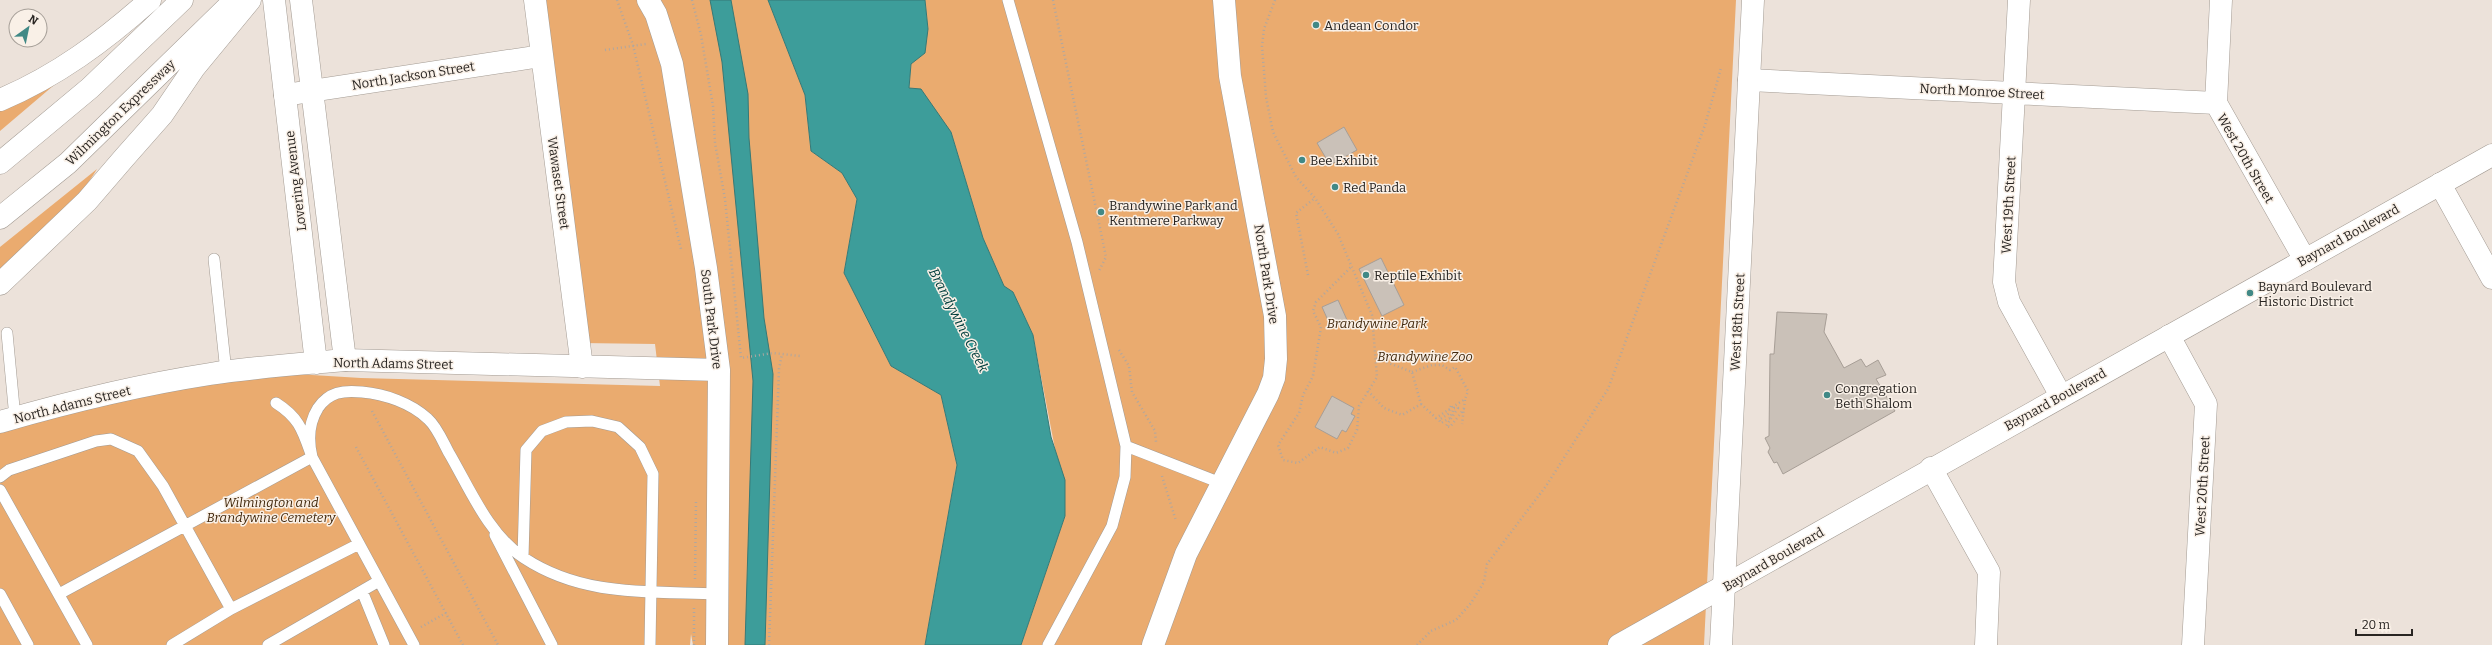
<svg xmlns="http://www.w3.org/2000/svg" width="2492" height="645" viewBox="0 0 2492 645" font-family="Bitter,serif">
  <style>
    .green { fill: #eaab6f }
    .water { fill: #3d9d9a; stroke: #377976 }
    .building { fill: #cac1b8; stroke: #a79e96 }
    .lines { fill: none; stroke-linecap: round; stroke-linejoin: round }
    .service-casing { stroke: #a39b93; stroke-width: 12 }
    .minor-casing { stroke: #a39b93; stroke-width: 23 }
    .tertiary-casing { stroke: #a39b93; stroke-width: 23 }
    .secondary-casing { stroke: #a39b93; stroke-width: 23 }
    .motorway-casing { stroke: #a39b93; stroke-width: 23 }
    .path { stroke: #afa7a0; stroke-width: 2.5; stroke-dasharray: 1 3; stroke-linecap: butt }
    .service { stroke: #fff; stroke-width: 11 }
    .minor { stroke: #fff; stroke-width: 22 }
    .tertiary { stroke: #fff; stroke-width: 22 }
    .secondary { stroke: #fff; stroke-width: 22 }
    .motorway { stroke: #fff; stroke-width: 22 }
    .poi-dot { fill: #418986; stroke: #f9f0e7; stroke-width: 1.5 }
    .labels { text-anchor: middle; stroke-width: 3; stroke-linejoin: round; paint-order: stroke }
    .poi-label { font-size: 13px; fill: #292522; stroke: #f9f0e7; text-anchor: start }
    .street-label { font-size: 13px; fill: #292522; stroke: #f9f0e7 }
    .park-label { font-size: 13px; font-style: italic; fill: #43290d; stroke: #f9f0e7 }
    .water-label { font-size: 14px; font-style: italic; fill: #003e3c; stroke: #f9f0e7 }
  </style>
  <rect width="100%" height="100%" fill="#ece2da"/>
  <!-- green -->
  <path class="green" d="M535,0h233l37,95 6,56 31,22 15,26 -13,74 47,93 50,29 16,70 -32,180h-232l-2,-11 -1,11h-690v-219l263,-54 98,6 299,8 -5,-42 -74,-1z
    M925,0h811l-32,645h-683l44,-129 -9,-62 -23,-119 -20,-43 -9,-5 -21,-49 -32,-106 -42,-43 2,-25 17,-35z
    M73,69l-73,62v-21z
    M97,169c-23,39 -63,70 -97,100v-22z"/>
  <!-- water -->
  <path class="water" d="M710,0h21l17,94 1,44 15,180 9,56 -8,271h-20l8,-264 -31,-319z
    M768,0h157l3,29 -3,24 -14,11 -2,24 12,1 30,43 32,106 21,48 9,6 20,43 18,102 14,43v36l-44,129h-96l32,-180 -16,-70 -50,-29 -47,-93 13,-74 -15,-26 -31,-22 -6,-56z"/>
  <!-- building -->
  <path class="building" d="M1344,127l13,23 -27,15 -13,-22z
    M1381,258l23,47 -22,11 -23,-47z
    M1338,300l9,20 -16,7 -9,-20z
    M1777,312l50,2 -3,18 20,36 17,-9 5,8 12,-7 8,15 -10,4 19,32 -112,63 -6,-12 -3,1 -6,-11 2,-4 -5,-10 4,-2 1,-82h4z
    M1332,396l22,12 -3,6 4,2 -9,16 -4,-2 -5,9 -22,-12z"/>
  <g class="lines">
    <defs>
      <path id="service" d="M1008,0l69,242 49,204 -1,31 -13,49 -64,119
        M214,259l12,113
        M7,333l8,85
        M1126,446l95,37
        M0,477l9,-7 87,-29 15,-2 27,12 25,35 68,123
        M0,490l87,155
        M495,535l57,110
        M523,557l3,-107 16,-19 24,-9 26,-1 26,6 22,20 13,27 -3,171
        M362,591l22,54
        M0,594l28,51
        M59,594l253,-137c-9,-25 -12,-39 -36,-54
        M172,645l59,-36 128,-65
        M268,645l111,-64
        M414,645l-102,-188c-4,-17 -4,-33 6,-49 11,-16 25,-18 44,-16 23,2 49,11 66,27 9,8 15,23 21,34 21,36 39,81 75,105 59,39 125,33 193,36"/>
      <path id="minor" d="M535,0l47,367
        M648,0l8,14 16,50 34,204 13,102 -2,275
        M2019,0l-15,282 5,20 52,94
        M2221,0l-5,103 89,157
        M1749,80l467,23
        M285,95l256,-39
        M2440,184l52,94
        M2169,336l37,68 -13,241
        M345,360l374,10
        M1931,468l58,104 -3,73
        M1153,645l33,-91 82,-160 6,-16 2,-19 -1,-43 -45,-240 -6,-76"/>
      <path id="tertiary" d="M274,0l42,363
        M0,422c69,-20 139,-37 210,-48 44,-7 90,-10 135,-14l-44,-360
        M1721,645l32,-645"/>
      <path id="secondary" d="M1619,645l873,-490"/>
      <path id="motorway" d="M0,100c57,-24 104,-59 150,-100
        M0,163l90,-75 92,-88
        M0,218l68,-55 165,-161
        M0,284l87,-83 37,-43 38,-43 32,-47 56,-68"/>
    </defs>
    <!-- service casing -->
    <use href="#service" class="service-casing"/>
    <!-- minor casing -->
    <use href="#minor" class="minor-casing"/>
    <!-- tertiary casing -->
    <use href="#tertiary" class="tertiary-casing"/>
    <!-- secondary casing -->
    <use href="#secondary" class="secondary-casing"/>
    <!-- motorway casing -->
    <use href="#motorway" class="motorway-casing"/>
    <!-- path -->
    <path class="path" d="M617,0l16,45 48,204
      M692,0l9,35 12,71 2,37 10,56 16,159 32,-5 27,3
      M1053,0l53,257 -7,14
      M1275,0l-11,29 -2,17 4,51 7,35 23,45 19,21 23,36 34,81 5,62 -18,29 -2,24 -9,18 -12,5 -16,-6 -22,16 -15,-3 -5,-15 21,-32 4,-18 10,-19 8,-49 -8,-16 3,-9 36,-36
      M605,50l41,-6
      M1308,275l-12,-62 19,-15
      M1119,350l10,16 3,26 23,39 1,11
      M1412,372l20,-7h10l8,5 5,-3 13,24 -3,8
      M1368,391l16,17 18,7 19,-11 -9,-32 -36,-14
      M1421,404l15,14 29,-19 -3,25
      M1451,406l-3,8 -9,6 2,3 9,-5 4,-10h4l-12,18 4,1 14,-18
      M372,411l126,234
      M356,447l107,198
      M1162,476l14,45
      M695,579l1,-79
      M421,627l25,-14
      M694,645v-37
      M769,645l10,-276 3,-15
      M1417,645l14,-14 25,-11 15,-17 13,-21 3,-18 59,-78 62,-97 97,-264 16,-57"/>
    <!-- service -->
    <use href="#service" class="service"/>
    <!-- minor -->
    <use href="#minor" class="minor"/>
    <!-- tertiary -->
    <use href="#tertiary" class="tertiary"/>
    <!-- secondary -->
    <use href="#secondary" class="secondary"/>
    <!-- motorway -->
    <use href="#motorway" class="motorway"/>
  </g>
  <!-- markers -->
  <g class="poi-dot">
    <circle cx="1316" cy="25" r="4"/>
    <circle cx="1302" cy="160" r="4"/>
    <circle cx="1335" cy="187" r="4"/>
    <circle cx="1101" cy="212" r="4"/>
    <circle cx="1366" cy="275" r="4"/>
    <circle cx="2250" cy="293" r="4"/>
    <circle cx="1827" cy="395" r="4"/>
  </g>
  <g class="labels">
    <!-- poi labels -->
    <g class="poi-label">
      <text x="1324" y="30">Andean Condor</text>
      <text x="1310" y="165">Bee Exhibit</text>
      <text x="1343" y="192">Red Panda</text>
      <text x="1109" y="210">Brandywine Park and<tspan x="1109" dy="15">Kentmere Parkway</tspan></text>
      <text x="1374" y="280">Reptile Exhibit</text>
      <text x="2258" y="291">Baynard Boulevard<tspan x="2258" dy="15">Historic District</tspan></text>
      <text x="1835" y="393">Congregation<tspan x="1835" dy="15">Beth Shalom</tspan></text>
    </g>
    <!-- street labels -->
    <g class="street-label">
      <text transform="translate(413 75) rotate(-9)" y="5">North Jackson Street</text>
      <text transform="translate(1982 91) rotate(3)" y="5">North Monroe Street</text>
      <text transform="translate(120 112) rotate(-44)" y="5">Wilmington Expressway</text>
      <text transform="translate(2246 158) rotate(60)" y="5">West 20th Street</text>
      <text transform="translate(295 181) rotate(-97)" y="5">Lovering Avenue</text>
      <text transform="translate(559 183) rotate(82)" y="5">Wawaset Street</text>
      <text transform="translate(2008 205) rotate(-87)" y="5">West 19th Street</text>
      <text transform="translate(2348 235) rotate(-29)" y="5">Baynard Boulevard</text>
      <text transform="translate(1267 274) rotate(81)" y="5">North Park Drive</text>
      <text transform="translate(712 319) rotate(83)" y="5">South Park Drive</text>
      <text transform="translate(1737 322) rotate(-87)" y="5">West 18th Street</text>
      <text transform="translate(393 363) rotate(1)" y="5">North Adams Street</text>
      <text transform="translate(2055 399) rotate(-29)" y="5">Baynard Boulevard</text>
      <text transform="translate(72 404) rotate(-14)" y="5">North Adams Street</text>
      <text transform="translate(2202 486) rotate(-87)" y="5">West 20th Street</text>
      <text transform="translate(1773 559) rotate(-30)" y="5">Baynard Boulevard</text>
    </g>
    <!-- park labels -->
    <g class="park-label">
      <text x="1377" y="328">Brandywine Park</text>
      <text x="1425" y="361">Brandywine Zoo</text>
      <text x="271" y="507">Wilmington and<tspan x="271" dy="15">Brandywine Cemetery</tspan></text>
    </g>
    <!-- water labels -->
    <g class="water-label">
      <text transform="translate(959 320) rotate(63)" y="5">Brandywine Creek</text>
    </g>
  </g>
  <!-- north arrow -->
  <g transform="translate(28 28) rotate(33)"><circle r="19" fill="#f9f0e7" stroke="#a69f98"/>
  <path d="M0-3L7 15L0 10L-7 15Z" fill="#418986"/>
  <text y="-6" font-size="11" font-weight="bold" text-anchor="middle" fill="#292522">N</text>
  </g>
  <!-- scale -->
  <path d="M2356 629v6h56v-6" fill="none" stroke="#292522" stroke-width="2"/>
  <text x="2362" y="629" font-size="12" fill="#292522" stroke="#f9f0e7" stroke-width="3" paint-order="stroke">20 m</text>
</svg>
